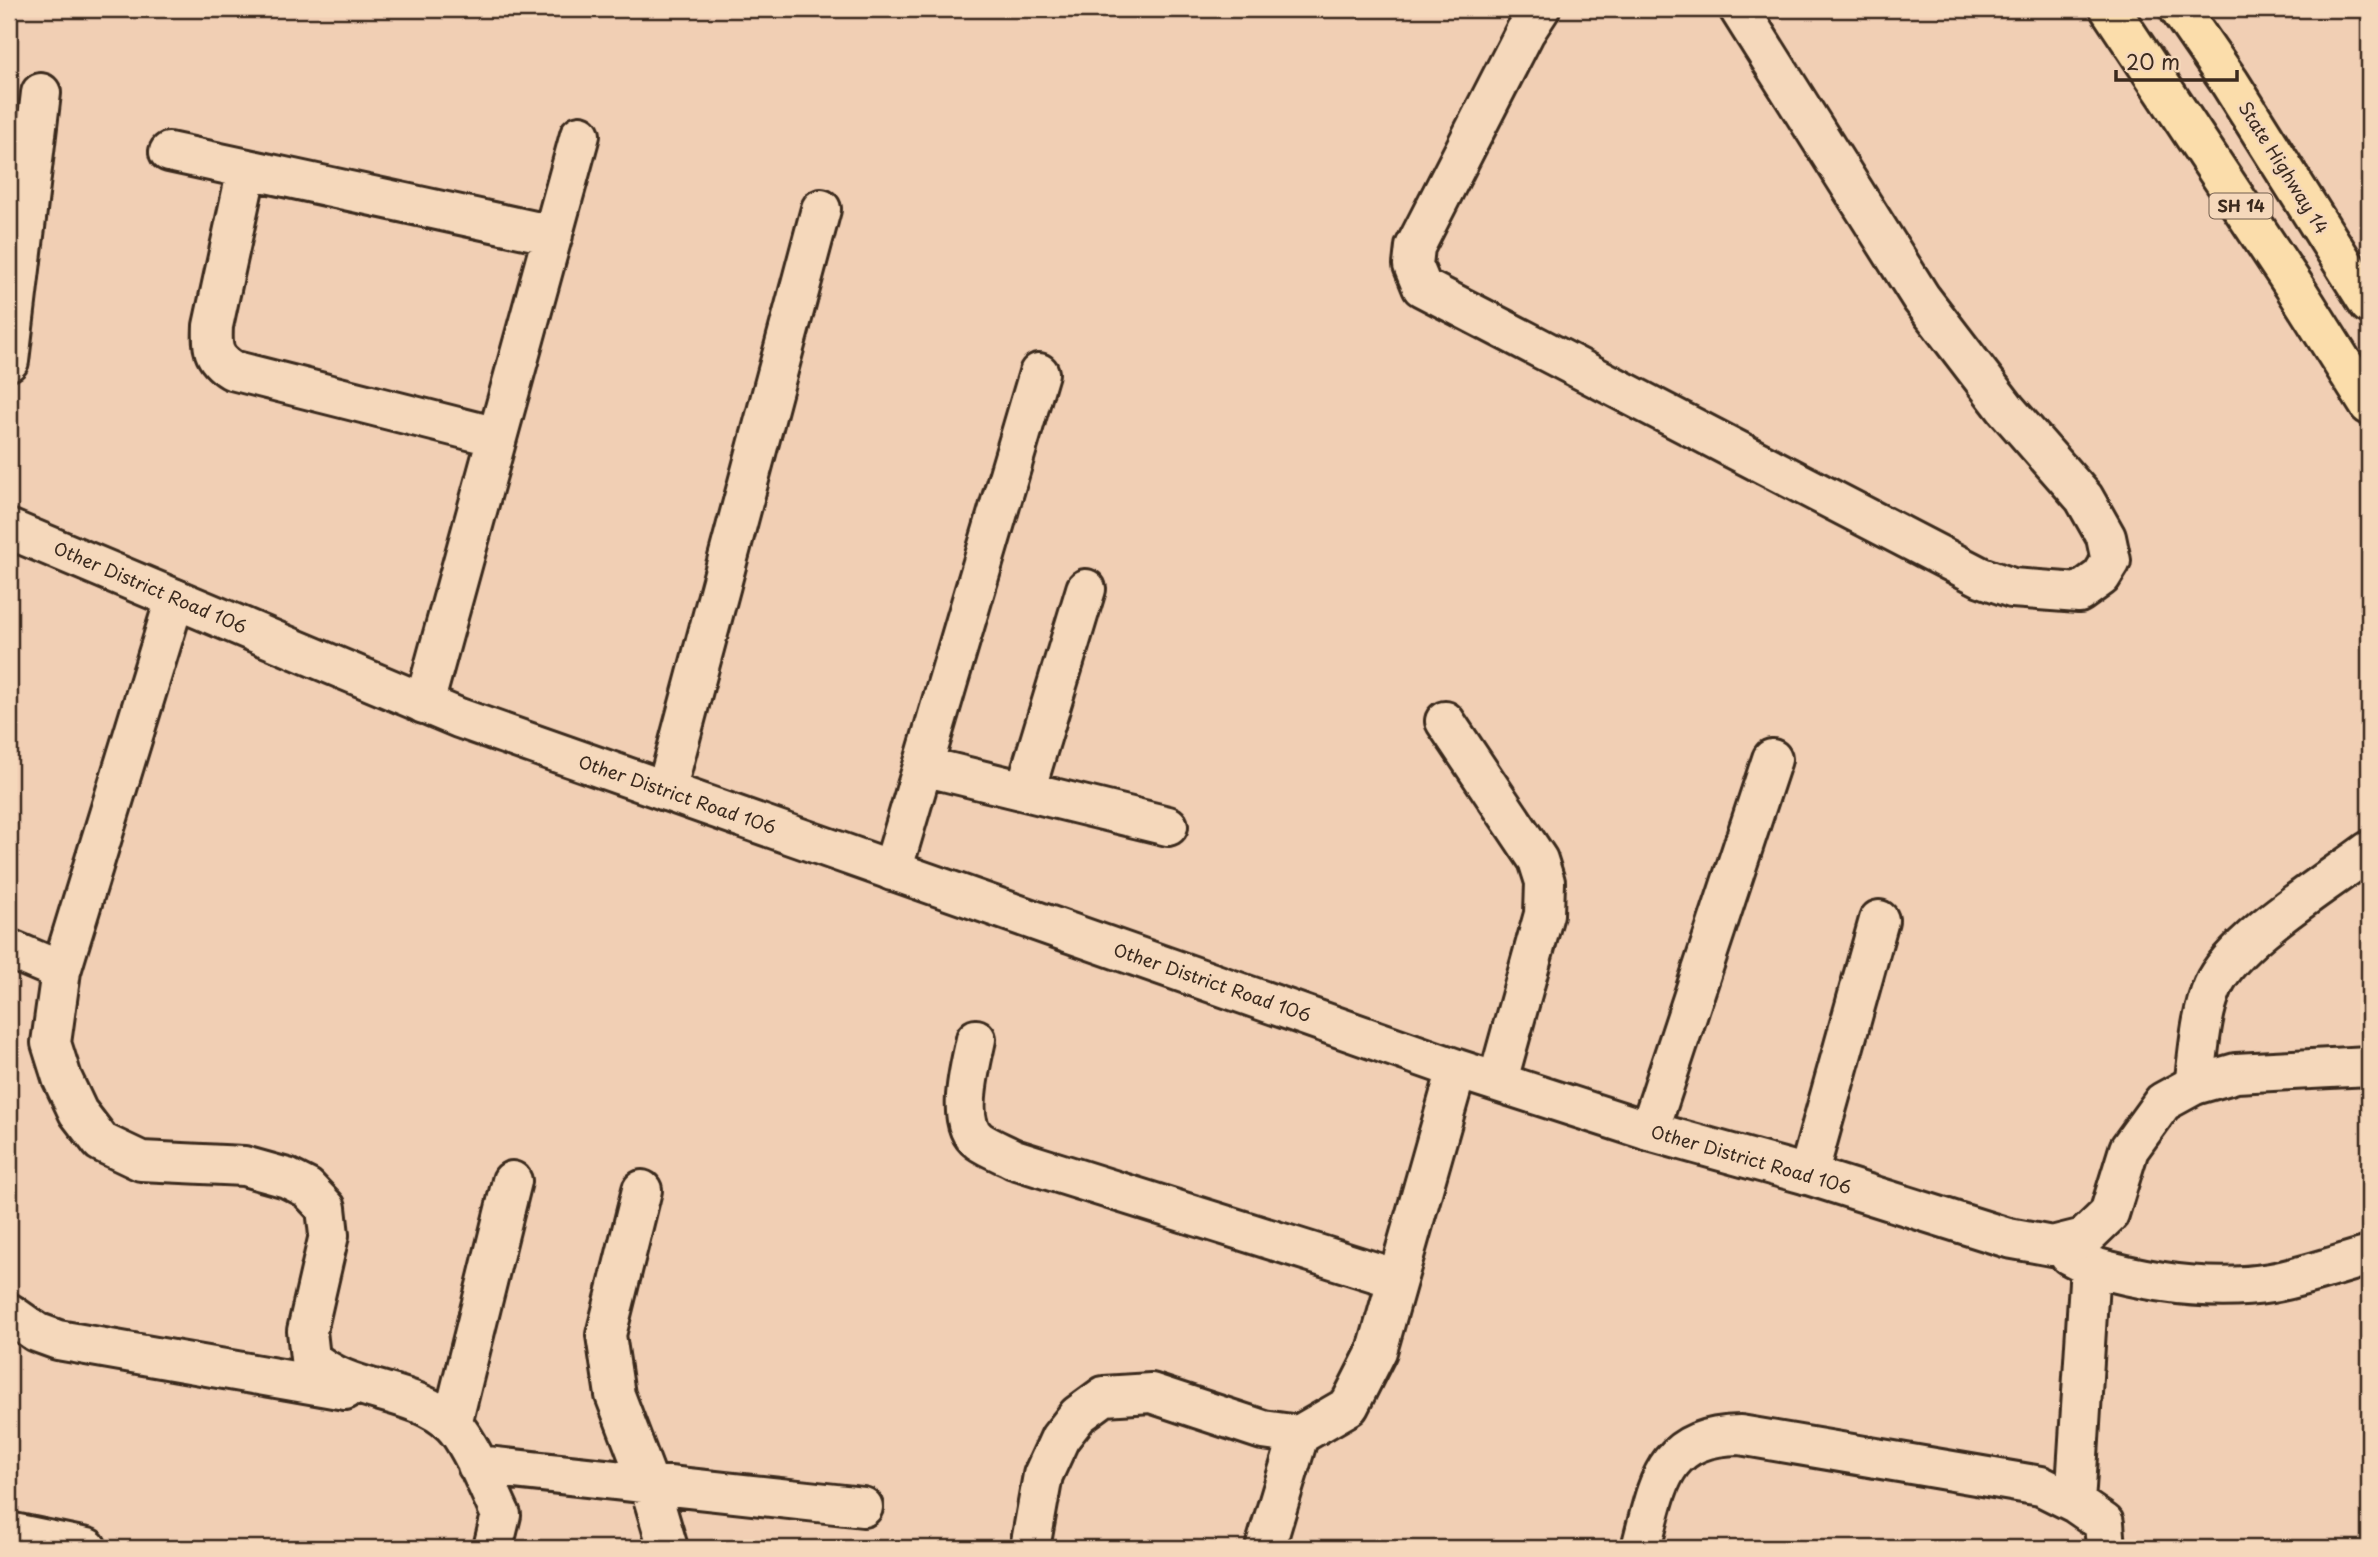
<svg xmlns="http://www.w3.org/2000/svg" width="2378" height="1557" viewBox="0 0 2378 1557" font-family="'Playpen Sans',sans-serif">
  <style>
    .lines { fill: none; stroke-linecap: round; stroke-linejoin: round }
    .minor-casing { stroke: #3b2a1e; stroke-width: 44 }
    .tertiary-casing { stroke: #3b2a1e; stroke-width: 44 }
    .primary-casing { stroke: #3b2a1e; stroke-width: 44 }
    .minor { stroke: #f5d8bb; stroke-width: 38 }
    .tertiary { stroke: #f5d8bb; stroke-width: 38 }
    .primary { stroke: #fbddab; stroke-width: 38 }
    .labels { text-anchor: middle; stroke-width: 5; stroke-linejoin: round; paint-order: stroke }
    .shield { fill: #f5d8bb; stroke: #735e4d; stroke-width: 2 }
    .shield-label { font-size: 16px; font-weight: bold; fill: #3b2a1e }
    .street-label { font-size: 18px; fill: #3b2a1e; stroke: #f5d8bb }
  </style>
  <rect width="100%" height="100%" fill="#f1cfb4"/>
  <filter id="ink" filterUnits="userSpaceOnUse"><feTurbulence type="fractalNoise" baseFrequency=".0143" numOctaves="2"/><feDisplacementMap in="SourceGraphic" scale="14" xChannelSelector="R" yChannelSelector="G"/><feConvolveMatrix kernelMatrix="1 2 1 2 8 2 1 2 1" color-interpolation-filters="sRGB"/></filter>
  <g filter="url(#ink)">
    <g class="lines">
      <defs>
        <path id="minor" d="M1540,9l-15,23 -110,215 -2,18 9,22 559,290 31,11 67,5 22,-16 10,-16 -5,-24 -22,-39 -78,-89 -85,-111 -182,-289
          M169,152l384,83
          M247,169l-34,157c-1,21 -1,32 19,44l265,67
          M9,361l32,-268
          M175,599l-114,372 -10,72 11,35 16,34 23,30 40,19 103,5 43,12 20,10 19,20 3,27 -22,96 3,27c39,37 103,29 142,66 18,17 38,68 49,91l-8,33
          M424,704l156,-569
          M1445,721l93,139 7,22 -1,32 -46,166
          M923,766l245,60
          M666,791l155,-582
          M1025,791l61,-202
          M892,871l147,-498
          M9,949l52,22
          M976,1039c-5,25 -22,84 3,102 10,7 24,12 35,18l383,120
          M2194,1085c5,-32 6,-69 19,-99 19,-45 115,-104 156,-135
          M1649,1131l123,-372
          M1808,1175l71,-255
          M642,1190l-36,145 9,60 34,89 19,64
          M2069,1255l21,11 -15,237
          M2090,1266c57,16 121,27 181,17 33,-6 66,-18 98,-27
          M9,1313l27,19 22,8 287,50
          M452,1424l60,-243
          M477,1465l386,42
          M9,1532l78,16
          M1265,1548l34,-113
          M1641,1548c17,-63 20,-112 99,-113l301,51 34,17 29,20 2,25"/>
        <path id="tertiary" d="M9,529l450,189 998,351 192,62 159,44 200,63 44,8 32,-8 25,-24 20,-65 34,-47 31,-17 42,-12 133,-7
          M1030,1548l13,-73 17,-37 18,-23 26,-19 47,-3 112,37 36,5 50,-29 28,-55 80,-282"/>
        <path id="primary" d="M2110,9l184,277 75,119
          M2179,9l51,74 139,221"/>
      </defs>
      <!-- minor casing -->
      <use href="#minor" class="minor-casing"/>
      <!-- tertiary casing -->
      <use href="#tertiary" class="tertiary-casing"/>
      <!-- primary casing -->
      <use href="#primary" class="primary-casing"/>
      <!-- minor -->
      <use href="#minor" class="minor"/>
      <!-- tertiary -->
      <use href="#tertiary" class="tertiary"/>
      <!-- primary -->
      <use href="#primary" class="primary"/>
    </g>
  </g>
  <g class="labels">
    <!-- shield labels -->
    <rect class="shield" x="2209.5" y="193.5" width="63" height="25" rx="5"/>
    <g class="shield-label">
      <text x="2241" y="212">SH 14</text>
    </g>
    <!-- street labels -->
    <g class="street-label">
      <text transform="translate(2283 168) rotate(58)" y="6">State Highway 14</text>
      <text transform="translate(150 588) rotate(23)" y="6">Other District Road 106</text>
      <text transform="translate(677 795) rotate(19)" y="6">Other District Road 106</text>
      <text transform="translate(1212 983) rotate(19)" y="6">Other District Road 106</text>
      <text transform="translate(1751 1160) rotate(16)" y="6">Other District Road 106</text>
    </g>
  </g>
  <!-- margin -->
  <rect width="2378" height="1557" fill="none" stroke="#f5d8bb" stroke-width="35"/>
  <rect x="18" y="18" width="2343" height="1522" fill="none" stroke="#3b2a1e" stroke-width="2.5" filter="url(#ink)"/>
  <!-- scale -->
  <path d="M2116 70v10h121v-10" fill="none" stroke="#3b2a1e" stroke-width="3.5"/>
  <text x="2126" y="70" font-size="21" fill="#3b2a1e" stroke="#f5d8bb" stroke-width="5" paint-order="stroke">20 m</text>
</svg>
